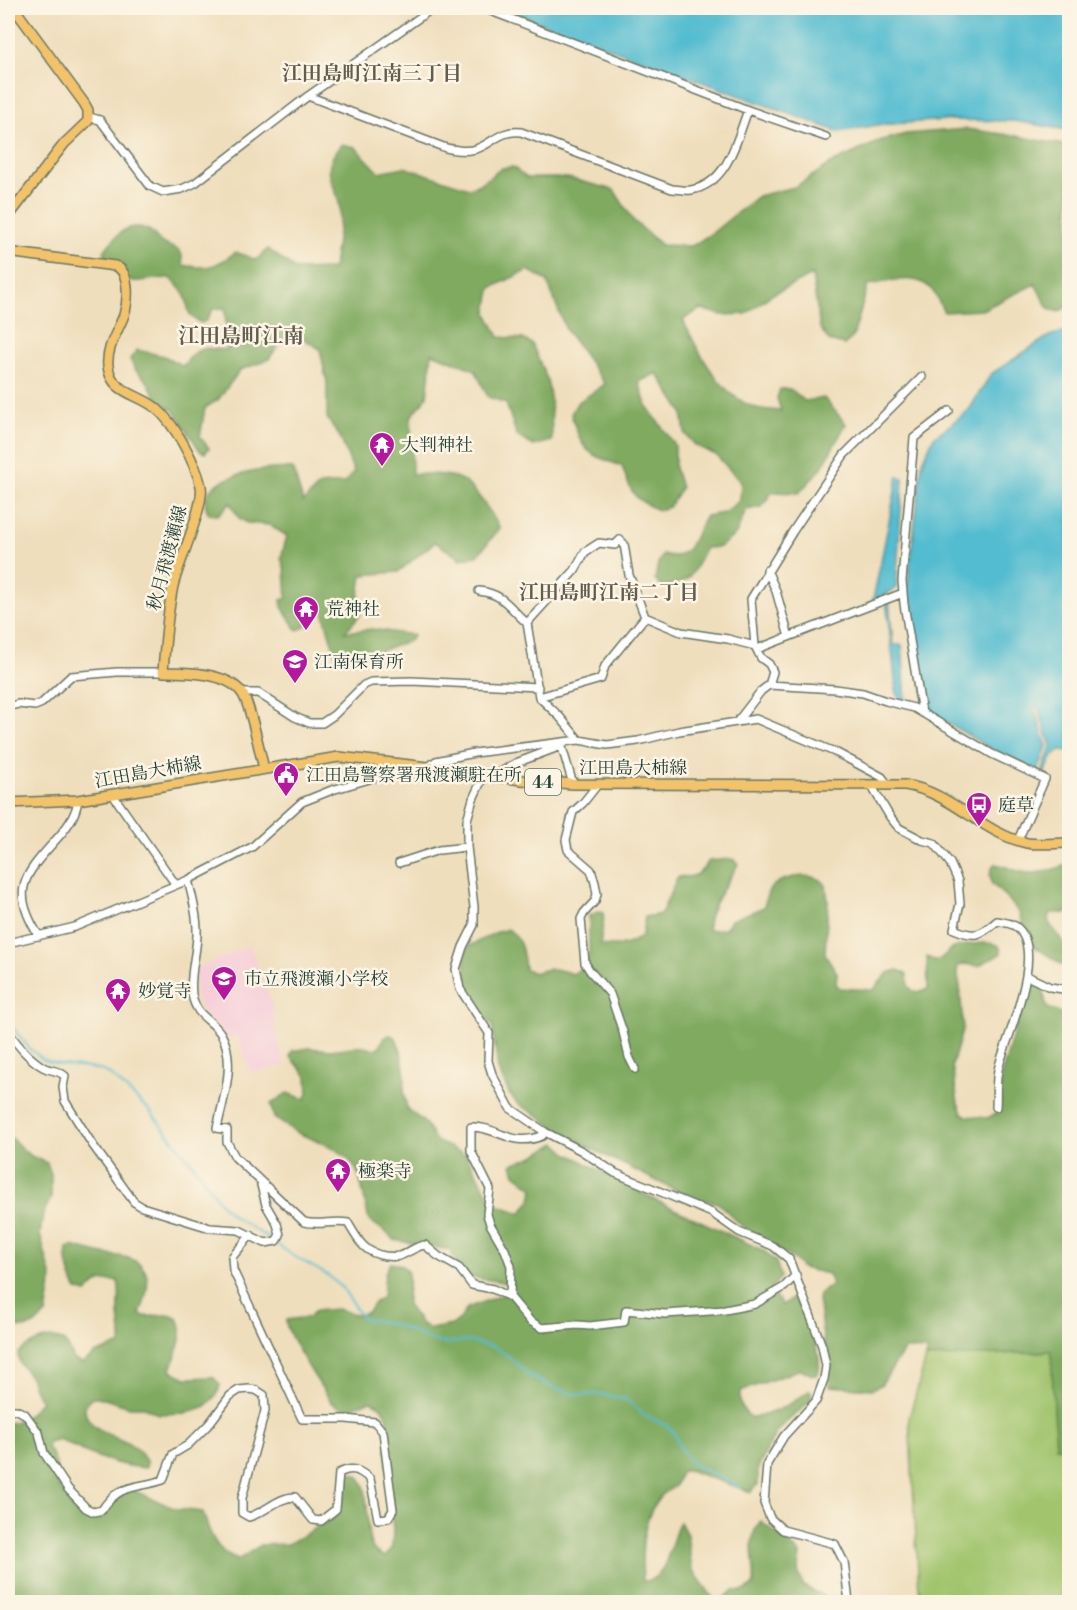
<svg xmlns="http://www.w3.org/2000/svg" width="1077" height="1610" viewBox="0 0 1077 1610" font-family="'Libre Bodoni','Noto Serif JP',serif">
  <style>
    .built { fill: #f6cfd9 }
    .green { fill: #a1c46d; stroke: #608050; stroke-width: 1.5 }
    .forest { fill: #80aa60; stroke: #50744a; stroke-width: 1.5 }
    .water { fill: #53bcd0; stroke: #397c82; stroke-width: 1.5 }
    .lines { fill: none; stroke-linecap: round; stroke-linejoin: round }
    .stream { stroke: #53bcd0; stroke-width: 2 }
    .minor-casing { stroke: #687564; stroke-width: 10 }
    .major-casing { stroke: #687564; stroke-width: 12 }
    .minor { stroke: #fff; stroke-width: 7 }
    .major { stroke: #f2c36a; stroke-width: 9 }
    .labels { text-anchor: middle; stroke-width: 5; stroke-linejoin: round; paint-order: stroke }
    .shield { fill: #fcf5e5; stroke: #617469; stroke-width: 1.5 }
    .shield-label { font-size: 16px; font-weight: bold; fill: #1f3d34 }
    .poi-label { font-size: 18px; fill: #1f3d34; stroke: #fcf5e5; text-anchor: start }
    .street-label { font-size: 18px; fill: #1f3d34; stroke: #fcf5e5 }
    .neighbourhood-label { font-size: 20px; font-weight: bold; fill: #625d4f; stroke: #fcf5e5 }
    .quarter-label { font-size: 21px; font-weight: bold; fill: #625d4f; stroke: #fcf5e5 }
  </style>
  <rect width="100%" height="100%" fill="#fcf5e5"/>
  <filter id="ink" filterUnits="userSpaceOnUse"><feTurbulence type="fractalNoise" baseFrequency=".0167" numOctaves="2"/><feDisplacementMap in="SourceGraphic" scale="12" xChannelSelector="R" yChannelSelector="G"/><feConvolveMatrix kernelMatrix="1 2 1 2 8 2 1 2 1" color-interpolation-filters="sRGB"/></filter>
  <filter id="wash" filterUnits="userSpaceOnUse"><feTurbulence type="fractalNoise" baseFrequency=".008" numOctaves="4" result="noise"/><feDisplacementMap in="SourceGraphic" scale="24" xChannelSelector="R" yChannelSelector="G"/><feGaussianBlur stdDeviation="1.35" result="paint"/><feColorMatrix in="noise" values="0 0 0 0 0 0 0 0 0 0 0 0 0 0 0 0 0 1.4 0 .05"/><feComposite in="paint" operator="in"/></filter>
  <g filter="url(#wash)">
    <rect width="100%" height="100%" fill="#efdebc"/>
    <!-- built -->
    <path class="built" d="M250,946l22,57 2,20 11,43 -35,7 -12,-38 -10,4 -25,-26 -8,-17v-27z"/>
    <!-- green -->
    <path class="green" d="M1052,1351l4,96h14l-1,145 -9,1 2,9h-128l-15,-12 -10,-172 17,-60z"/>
    <!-- forest -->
    <path class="forest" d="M966,129l51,7 52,10v160l-11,6 -10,-4 -13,-24 -53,26 -38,2c-4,-7 -7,-16 -12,-22 -15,-18 -44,-8 -64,-5l-15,52 -9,8 -15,-4 -9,-13 -8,-53 -41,20 -25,19 -24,1 -22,-6 -17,11c15,31 38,78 74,88 8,2 16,2 24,3l-4,-13 3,-9h10l15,12 19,-3 22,26 -25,45 -22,24 -27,-1 -10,15 -16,3 -10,24 -16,13 -15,1c-13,26 -13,37 -44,38l-6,-6 3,-17 5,-8 14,1 11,-7 18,-33 18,-3 16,-13 1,-18 -25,-27 -20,-9 -11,-12 -3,-22 -25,-39 -18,9 7,23 29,40v23l6,20 -12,19 -11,3c-26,-11 -27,-18 -36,-44 -37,-13 -39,-14 -51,-52l6,-11 28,-19 -39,-54 -19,-49 -19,-11 -37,18 -4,25 12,24 24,2 9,5 15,35 4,23 1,39 -19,5 -16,-10 -11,-33 -18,-6 -13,-27 -43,-17 -5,44 -16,20 1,57c15,0 34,-1 48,5 14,7 33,36 40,49l-23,28 -16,3 -26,-17 -37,30 -36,3 -4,27 2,13 -15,17 27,-3 41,6 -2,5 -36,13 -35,6 -5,-6 -15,-52 -13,-2 1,18 -3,10 -8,3 -15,-23 -1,-7 6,-2 -2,-28 -4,-12 6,-22 -17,-11 -23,-2 -8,-5 -9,-15 -12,12 -9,-1c-22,-38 62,-48 84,-45l10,33 17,-17 24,-2 10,-11 -14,-35 -13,-19v-35l-7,-34 -19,-12 -20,5 -13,18 -28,10 -22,30 -13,8 -5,29 9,11 -4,5 -5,-2 -26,-41 -16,-9 -11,-20 -12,-12 -5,-10 7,-9 27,6 19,10c15,-20 19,-19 44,-16l-2,-42 -12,1 -7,12 -5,2c-19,-10 -9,-14 -17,-29 -3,-5 -9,-11 -13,-16 -14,-1 -26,4 -40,3 -5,-12 -12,-18 -24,-22l-3,-8c11,-14 24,-33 46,-20 5,3 8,10 14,13 14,7 18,2 19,21 27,5 31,2 53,-13l20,8 12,-11 28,21 37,-1c2,-18 6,-37 7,-56 1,-29 -26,-38 2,-69l13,3 24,25 25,-5 65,21 11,-4 22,-16 11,-1 14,11h41l46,12 19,30 28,25 31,1 20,-13 46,-37 37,-9 39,-25 48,-22 24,-6z
      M730,859l5,1 3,4c-9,18 -32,45 -30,66l17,-1 6,-9 33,-13c2,-6 2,-13 6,-18 9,-12 36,-16 49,-10 3,1 5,4 7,6l2,17 -3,52 12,19 -1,11 4,4 33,2 15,-17 10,-3 9,4 1,11 4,6 5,1 11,-3 -1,-32 9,4c8,-3 10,-9 16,-12 8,-5 37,-8 45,-4 4,2 4,5 4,8 -6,6 -14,6 -22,13l-16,-2 -5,2 -1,5 3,15 3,42 -11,37 6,38 4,10 5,3 20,2 11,-5 2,-11 2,-29 26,-90 14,2 5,23 22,7v432h-13l-5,-96 -125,7v-8l-21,-1 -24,36 -9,4 -42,-3 -12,-87 1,-5 13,-10 -4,-10 -26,-6 -7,-8 -53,-34 -24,-23 -27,-5 -131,-65 -18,-15 -24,-14 -8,-9 -12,-25 -6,-46 -14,-10 -12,-24 -1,-34 4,-10 28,-14 11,-3c14,10 15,23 17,40l9,4c17,-6 22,-5 39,1l13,-10 3,-11v-37l9,-4 5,1c3,11 -4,21 -2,32 17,2 27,2 41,-10l3,-18 16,-3 16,-36c6,-3 9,0 16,-2 7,-1 12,-10 16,-15z
      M994,864c10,1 18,6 28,8 17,3 31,-2 47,-8v49h-18l-3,5 1,5 20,26v20l-34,-22 -9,-14 -7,-20 -10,-13 -17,-16 -2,-11z
      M390,1035l6,3 5,14 4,24 -1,17 3,16 17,13 12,19 30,14 28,49 27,9 10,-13 2,-12 -18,-14 -3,-10 20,-7 24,-14 11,10 84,45 113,53 12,11 5,15 -11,12 12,16 13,-8c8,18 32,62 22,78h-5l-11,-6 -60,22c-4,13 1,21 12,27 25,-6 37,-13 57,-28l2,5 -1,5 -34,31 -19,37v16l-7,8 -63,-22 -6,1c-4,5 -4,12 -8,16 -4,3 -9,4 -12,8 -21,22 -21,58 -19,86 26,0 27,-43 37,-59l7,13 5,34 24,33h-708v-179c15,-2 23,-10 33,-22 -6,-7 -7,-14 -10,-22 -5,-10 -13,-14 -13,-25 9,-10 35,-23 47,-11 8,7 5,19 17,20l13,-9 26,-10c1,-11 -1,-18 -2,-29 -1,-12 2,-22 -1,-34 -15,-1 -22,-1 -31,12l-10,-3c-6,-9 -12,-31 -10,-42l5,-2c12,3 24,7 37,9 6,1 13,1 19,3 28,9 20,35 12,56 8,5 14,1 24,1 32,-1 10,41 7,56l15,7 27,-1 7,8 -3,10 -11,11 -20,7 -28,1 -14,-7h-14l-32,-10h-5l-8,8c-2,28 38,31 53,45 4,4 6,9 9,12l-1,6c-31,-2 -60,-14 -87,-29l-10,3 -2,5c5,9 14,19 7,28l1,5c13,19 20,41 45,39 9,-10 15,-25 28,-31l48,21 27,3c6,20 13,41 35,48l23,-15 27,-1 47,-27 9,-34 7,-10c25,3 10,61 23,77 3,4 8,5 12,7l6,-10 1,-17 -7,-82 4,-16 -3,-16 -7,-10 -9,-5c-18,2 -20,15 -39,2 -9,-14 -48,-70 -46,-83l23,-3 6,-6 22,-2 21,6 10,-3 6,-9 9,-7 2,-23 5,-10c29,2 15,24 17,42l13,18 10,6 22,-4 9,-7 6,-10 40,-15 5,-8c-14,-6 -30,-4 -42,-9 -10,-4 -15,-17 -20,-26l-56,-10 -7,-7 -18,-13c-4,-15 -6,-32 -11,-46 -11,-27 -37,-30 -60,-41 -8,-5 -16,-10 -24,-15l-3,-14 16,-11 18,6 3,-5 -1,-18 -17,-20 2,-5 17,-3 22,2 29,-4 14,3 5,-2 6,-10z
      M8,1135l21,20 18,8 4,11v24l-8,16 -3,21 12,43 -6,36 -12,11 -10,3 -10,-1 -6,-10z
      M761,1521l39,32 -2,18 5,15 33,16h-117l15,-12c8,3 14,0 20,-6 2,-20 -9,-47 7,-63z"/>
    <!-- water -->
    <path class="water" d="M500,8h569v122l-55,-9 -67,-1 -69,5 -39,7z
      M1069,331v420l-9,-1 -7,6 -9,18 -2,-1 9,-27 -14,-40 -3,2 13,38 -9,25 -45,-21 -67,-40 -19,-123 15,-123 11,-26 36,-28 22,-36 58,-38z
      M898,477l5,1 -7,110 -17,11 -6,1z
      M886,600h3l4,45h9l4,57h-6l-1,-7h-2z"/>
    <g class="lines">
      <!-- stream -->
      <path class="stream" d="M8,1022l22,27 14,11 18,5 35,4 11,4 41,37 50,62 22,32 12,12 38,24
        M275,1243l17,12 37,21 15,14 15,24 4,4 36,8 34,15 11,2 23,-2 27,6 13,8 23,21 24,12 24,7 24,-1 25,6 16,14 24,12 7,7 7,16 11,15 47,23"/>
    </g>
  </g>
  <g filter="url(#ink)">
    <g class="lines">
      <defs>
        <path id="minor" d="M483,8l265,102 78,27
          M308,96l138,52c10,2 20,4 30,1 18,-6 23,-19 45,-17l151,57c6,0 13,2 19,1 37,-6 46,-51 57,-80
          M89,117l11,3 50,66 13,6 19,-3 13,-6 113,-87 125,-88
          M922,377l-78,78 -51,76 -42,68 4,47 6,12 8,6 4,8 -4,13 66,4 28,4 23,8 28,7 78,46 53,25 -27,61
          M767,570l9,21 13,46
          M479,591c26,3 30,17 48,32
          M757,649l146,-56
          M243,693h15l37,24 14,6h13l12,-8 30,-30 7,-3 40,-1 127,6
          M539,697l62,-18 4,-13 40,-49
          M8,707l10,-3 17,2 7,-3 29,-27 46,-4h46
          M922,713l-18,-109 -2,-23 12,-143 35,-27
          M737,722l24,-31 8,-6
          M579,740l-20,-24 -20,-19 -12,-74 48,-53 10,-18 14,-9 16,2 5,-5 4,4 5,31 16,42 36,15 47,7 27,7
          M561,744l12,40
          M428,767l8,-6 38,-8 105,-13 28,5 31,-4 41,-10 77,-12 81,34 45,24 6,8
          M484,775l-11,24 -6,21v27l7,60v18l-11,22 -7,22 4,20 29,44 -1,28 4,13 18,34 35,24 37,19 33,22 97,40 27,19 34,14 16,13 33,87 4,20 -2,13 -8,22 -32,35 -17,28 -3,39 6,15 13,12 52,14 9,18 5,40
          M494,776l22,-13 45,-17
          M598,784l-15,19 -10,9 -7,28 2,10 23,20 4,13 2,11 -2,7 -11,12 -3,6 4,44 5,8 20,23 13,38 6,25 6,12
          M871,785l19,32 9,11 23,12 12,3 16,20 8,18 2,23 -6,25c21,9 26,7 43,-8 5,1 13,2 18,5 33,22 -8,110 -16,140 -4,12 -2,28 -3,41
          M113,795l63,90
          M399,863l40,-13 28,-3
          M188,880c4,16 9,33 9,50 1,21 -8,42 -5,64 4,24 19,24 29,40 16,26 2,66 -4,94l10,2v12l8,15 69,65c15,4 29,-2 44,1 10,17 16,30 37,33 4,0 10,1 14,0 10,-3 16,-10 26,-11l13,11 21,12 13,17 21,4 17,8 20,24 12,7 35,-3 13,1 34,-4 2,-12 39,4 60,-4 30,-6 29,-17 12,-12
          M39,936c-32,-49 -11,-64 22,-102 9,-11 15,-20 17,-34
          M8,943l67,-16 113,-47 64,-33 50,-45 30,-12 61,-18 11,-7
          M1027,976l23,11 20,3
          M8,1032c10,13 20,26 35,35 7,4 16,3 22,9l-2,11 2,14 27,43 42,58 8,5 68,21 29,2 26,13 11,-2 4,-6 -3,-11 -11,-19 -5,-20
          M510,1297l1,-31 -6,-16 -15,-26 -3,-10 3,-25 -19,-38v-24c26,-1 40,21 71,9l3,-4
          M8,1410h8l9,4 14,19 5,20 24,36 18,19 8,4 8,-2c17,-27 34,-21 61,-30l10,-26 15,-9 21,-21 21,-28 9,-6 10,-1 7,1 8,5 1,16 -23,87v15l7,4c17,-5 29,-20 46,-20l18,23 8,1 15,-12 3,-36c14,-7 20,-3 31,6l8,40 10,-1 5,-8 -4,-30 -6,-48 -8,-10 -29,-3h-44l-69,-149 -1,-13 19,-22
          M8,1433v25"/>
        <path id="major" d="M8,217l56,-73 24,-23v-11l-4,-7 -70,-95
          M8,250l7,3 100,13c16,5 13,36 9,49 -6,16 -18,33 -16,51 3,27 29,27 48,42 19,16 39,54 45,78 4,19 -23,78 -28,100 -6,29 -8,57 -10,86 23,0 64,0 79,21 8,10 18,60 22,76
          M8,803l70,-3 261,-43 89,10 93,13 52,4 332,1c46,7 78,49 122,58 14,2 29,0 43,0"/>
      </defs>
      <!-- minor casing -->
      <use href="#minor" class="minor-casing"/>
      <!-- major casing -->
      <use href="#major" class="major-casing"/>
      <!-- minor -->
      <use href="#minor" class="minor"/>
      <!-- major -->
      <use href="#major" class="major"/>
    </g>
  </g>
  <!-- icons -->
  <defs>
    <symbol id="temple-pin" viewBox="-11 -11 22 30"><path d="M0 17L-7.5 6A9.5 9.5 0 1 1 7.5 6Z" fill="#b5179e" stroke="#fcf5e5"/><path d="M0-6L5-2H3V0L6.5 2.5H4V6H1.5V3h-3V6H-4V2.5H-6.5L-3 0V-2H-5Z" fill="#fff"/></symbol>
    <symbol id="school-pin" viewBox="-11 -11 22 30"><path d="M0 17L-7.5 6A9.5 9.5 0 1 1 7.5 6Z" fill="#b5179e" stroke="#fcf5e5"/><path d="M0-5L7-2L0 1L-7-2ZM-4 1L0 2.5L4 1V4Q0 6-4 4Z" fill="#fff"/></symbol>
    <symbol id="civic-pin" viewBox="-11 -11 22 30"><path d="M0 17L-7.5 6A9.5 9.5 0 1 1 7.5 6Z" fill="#b5179e" stroke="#fcf5e5"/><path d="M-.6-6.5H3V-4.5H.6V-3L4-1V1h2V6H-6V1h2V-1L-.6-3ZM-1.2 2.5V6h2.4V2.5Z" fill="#fff"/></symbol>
    <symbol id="bus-pin" viewBox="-11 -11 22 30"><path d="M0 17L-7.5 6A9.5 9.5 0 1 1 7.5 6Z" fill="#b5179e" stroke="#fcf5e5"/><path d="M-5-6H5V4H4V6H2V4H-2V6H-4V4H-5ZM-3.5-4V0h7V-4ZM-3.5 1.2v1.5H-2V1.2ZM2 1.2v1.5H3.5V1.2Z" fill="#fff"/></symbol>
  </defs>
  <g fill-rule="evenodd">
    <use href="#temple-pin" x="367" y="430" width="30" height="40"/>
    <use href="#temple-pin" x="291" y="594" width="30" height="40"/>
    <use href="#school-pin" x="280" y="647" width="30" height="40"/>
    <use href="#civic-pin" x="271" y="760" width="30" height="40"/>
    <use href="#bus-pin" x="964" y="790" width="30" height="40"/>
    <use href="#school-pin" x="209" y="964" width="30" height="40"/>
    <use href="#temple-pin" x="103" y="976" width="30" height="40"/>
    <use href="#temple-pin" x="323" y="1156" width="30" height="40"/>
  </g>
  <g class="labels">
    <!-- shield labels -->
    <rect class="shield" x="525" y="769" width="36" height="26" rx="4.5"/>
    <g class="shield-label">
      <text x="543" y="788">44</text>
    </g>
    <!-- poi labels -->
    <g class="poi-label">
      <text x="401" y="451">大判神社</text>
      <text x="326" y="615">荒神社</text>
      <text x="314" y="668">江南保育所</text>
      <text x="306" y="781">江田島警察署飛渡瀬駐在所</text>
      <text x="998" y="811">庭草</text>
      <text x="244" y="985">市立飛渡瀬小学校</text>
      <text x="138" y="997">妙覚寺</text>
      <text x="358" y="1177">極楽寺</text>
    </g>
    <!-- street labels -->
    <g class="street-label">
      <text transform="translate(167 558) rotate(-75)" y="6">秋月飛渡瀬線</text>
      <text x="633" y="774">江田島大柿線</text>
      <text transform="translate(148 772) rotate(-10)" y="6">江田島大柿線</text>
    </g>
    <!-- neighbourhood labels -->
    <g class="neighbourhood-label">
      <text x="372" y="80">江田島町江南三丁目</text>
      <text x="609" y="599">江田島町江南二丁目</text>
    </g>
    <!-- quarter labels -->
    <g class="quarter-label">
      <text x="241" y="343">江田島町江南</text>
    </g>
  </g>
  <!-- margin -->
  <rect width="1077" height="1610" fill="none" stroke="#fcf5e5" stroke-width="30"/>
</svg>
